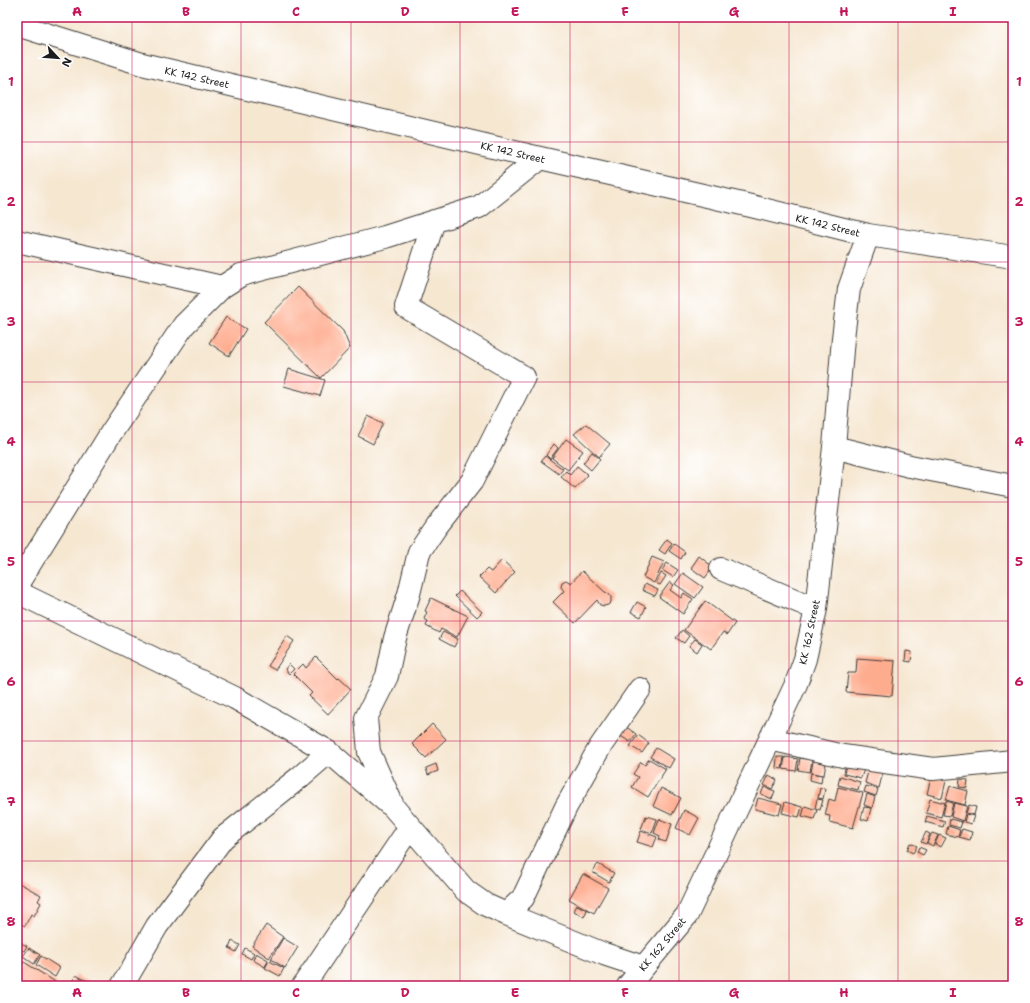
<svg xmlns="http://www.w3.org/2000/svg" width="1030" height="1003" viewBox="0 0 1030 1003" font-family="'Shantell Sans',sans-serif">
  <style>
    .building { fill: #feac8e }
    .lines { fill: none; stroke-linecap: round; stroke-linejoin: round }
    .street-casing { stroke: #3d3a37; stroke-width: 24 }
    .street { stroke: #fff; stroke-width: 22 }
    .grid { fill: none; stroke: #c2185b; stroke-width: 1; stroke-opacity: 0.55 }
    .labels { text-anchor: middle; stroke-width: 3.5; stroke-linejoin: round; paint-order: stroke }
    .street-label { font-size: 10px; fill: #1c1c1c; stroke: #fff }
    .neatline { fill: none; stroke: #c2185b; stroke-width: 1.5 }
    .grid-label { font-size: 13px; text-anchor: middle; font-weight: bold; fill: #c2185b }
  </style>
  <rect width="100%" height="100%" fill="#fff"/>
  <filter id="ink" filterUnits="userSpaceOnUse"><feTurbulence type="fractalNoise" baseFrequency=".025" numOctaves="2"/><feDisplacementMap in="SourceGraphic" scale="8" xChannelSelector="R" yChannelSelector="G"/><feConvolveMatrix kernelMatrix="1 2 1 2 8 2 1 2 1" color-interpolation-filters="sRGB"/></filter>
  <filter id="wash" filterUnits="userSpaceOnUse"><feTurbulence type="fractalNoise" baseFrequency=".012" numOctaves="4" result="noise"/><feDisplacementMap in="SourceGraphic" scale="16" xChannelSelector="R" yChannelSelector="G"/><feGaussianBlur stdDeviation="0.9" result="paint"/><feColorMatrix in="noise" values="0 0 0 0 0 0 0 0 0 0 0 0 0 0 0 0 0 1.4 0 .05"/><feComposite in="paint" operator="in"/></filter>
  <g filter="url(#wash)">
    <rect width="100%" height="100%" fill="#f6e7d1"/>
    <g id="blocks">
      <!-- building -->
      <path class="building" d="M298,287l45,44 7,17 -29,30 -57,-56z
        M226,317l20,12 -17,27 -20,-13z
        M289,369l36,11 -5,16 -36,-10z
        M368,416l15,7 -10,21 -15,-8z
        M586,424l24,20 -11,13 -25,-23z
        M566,439l17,12 -15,19 -16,-12z
        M554,444l4,4 -8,11 -4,-4z
        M592,452l8,7 -9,11 -8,-7z
        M545,456l18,13 -4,5 -18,-13z
        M577,466l11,9 -13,14 -14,-12 5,-6 4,4z
        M667,539l5,4 -7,11 -6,-4z
        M674,544l11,8 -4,7 -12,-8z
        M699,556l14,11 -8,11 -14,-10z
        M652,557l12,5 -10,21 -11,-6z
        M502,560l13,12 -19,21 -17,-16 8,-8 4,3z
        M667,563l11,7 -5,7 -11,-7z
        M582,571l23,21 4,2 2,3v5l-3,3 -4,1 -4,-1 -3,-5 -22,23 -22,-21 11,-11 -3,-4 1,-5 4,-2 5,3z
        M661,573l5,3 -6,9 -4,-2z
        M683,573l20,14 -8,11 -20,-14z
        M670,582l4,3 -4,5 11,8 3,-5 9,6 -10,15 -24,-17z
        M645,584l13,6 -3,6 -13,-6z
        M460,591l22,21 -5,5 -22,-21z
        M431,598l37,18 -11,21 -16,-8 -2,4 -13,-7 2,-5 -4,-2 3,-7 -2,-1z
        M705,601l30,22 -8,12 -4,-3 -12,17 -27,-19z
        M637,602l9,5 -5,10 -10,-5z
        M682,630l7,6 -5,7 -8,-5z
        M443,632l15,7 -4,8 -15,-8z
        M287,636l7,5 -19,29 -7,-4z
        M695,639l7,5 -5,8 -8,-6z
        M906,651l6,1 -1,10 -6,-1z
        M316,657l22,22 1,-1 12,11 -23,25 -19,-18 3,-3 -19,-19 10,-10 3,4z
        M857,658l38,3 -3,35 -46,-4 2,-19h8z
        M289,664l5,5 -5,5 -4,-5z
        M432,724l14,15 -20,19 -14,-14z
        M625,726l11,8 -6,8 -11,-7z
        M638,735l11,8 -7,10 -12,-7z
        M656,748l18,11 -5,9 -19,-11z
        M777,757h7l-2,12 -6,-1z
        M785,757l13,2 -2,12 -13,-2z
        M800,758l12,2 -2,12 -12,-2z
        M649,759l17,10 -18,28 -16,-10 6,-10 -5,-3 8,-12 4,3z
        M813,761l13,2 -2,12 -13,-2z
        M436,764l2,7 -10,4 -2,-7z
        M846,764l18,5 -3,9 -17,-4z
        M869,768l14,4 -4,16 -14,-5z
        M811,773l11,2 -1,8 -11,-3z
        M769,775l8,5 -5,9 -8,-4z
        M840,776l20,6 -2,8 -20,-5z
        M931,777l15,4 -4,17 -15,-4z
        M960,779l8,1 -1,8 -8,-1z
        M866,786l12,3 -2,7 -12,-4z
        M950,786l18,5 -3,14 -19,-5z
        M764,787l11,4 -3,8 -11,-5z
        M838,787l25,6 -10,35 -24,-6 1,-6 -5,-1 4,-16 6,2z
        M661,788l20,10 -9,17 -19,-9z
        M820,788l5,1 -2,10 -5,-1z
        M867,794l8,3 -3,11 -8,-3z
        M758,798l24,6 -3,11 -24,-6z
        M817,799l6,1 -3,10 -5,-2z
        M930,799l15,4 -4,14 -15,-4z
        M946,801l7,2 -3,13 -7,-1z
        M785,802l17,5 -3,10 -17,-4z
        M954,803l13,3 -4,15 -12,-4z
        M969,805l7,2 -2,8 -8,-2z
        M805,806l12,4 -3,9 -12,-3z
        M864,807l7,1 -3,13 -7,-2z
        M684,810l15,8 -9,17 -14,-7z
        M966,814l8,2 -3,8 -7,-2z
        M646,816l11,3 -5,14 -11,-4z
        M927,816l18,5 -2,6 -18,-5z
        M659,819l13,5 -6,18 -7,-2 1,-4 -6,-3z
        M950,819l12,3 -2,6 -11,-3z
        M948,826l12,4 -2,7 -12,-3z
        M962,829l10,3 -2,8 -11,-3z
        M641,831l16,6 -4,10 -16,-5z
        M926,832l4,2 -4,10 -5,-2z
        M932,833l6,2 -5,11 -6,-3z
        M939,835l7,3 -5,9 -6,-3z
        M910,843l7,3 -4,7 -6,-3z
        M919,847l7,3 -3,5 -6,-3z
        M598,864l16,9 -5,9 -17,-10z
        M583,874l25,14 -14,25 -25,-14z
        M17,882l24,13 -3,6 3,2 -7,13 -3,-2 -6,12 -8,-4z
        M577,905l10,5 -3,7 -10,-6z
        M266,925l17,12 -14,21 -17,-12z
        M283,938l15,9 -13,21 -14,-9z
        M17,941l10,5 -3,5 -7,-3z
        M232,941l8,4 -4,7 -7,-4z
        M29,948l11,7 -6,9 -11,-8z
        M245,948l9,5 -3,6 -9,-5z
        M256,953l12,7 -3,7 -12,-7z
        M41,956l19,12 -5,9 -19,-12z
        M269,961l15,7 -4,8 -15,-8z
        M24,962l33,21 -2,3h-35l-3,-2v-11z
        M76,975l20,11 -26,-1z"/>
    </g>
  </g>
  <g filter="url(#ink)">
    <use href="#blocks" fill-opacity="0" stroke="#3d3a37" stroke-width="1"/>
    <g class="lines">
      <defs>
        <path id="street" d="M17,25l125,39 398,94 211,48 117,29 145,22
          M434,221l-28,86 118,70 -52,104 -36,46 -17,25 -10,42 -14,44 -8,38 -21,42 3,34 25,56 72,83 20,14 20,9 98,40 39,13
          M17,241l205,46
          M834,447l76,19 103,20
          M721,569l95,40
          M17,585l94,-152 73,-108 38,-38 19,-12 144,-38 94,-30 61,-49
          M17,592l218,106 94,54 60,52
          M770,739l73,17 90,13 80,-8
          M506,914l17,-16 43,-91 34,-60 40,-58
          M122,986l35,-60 66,-88 77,-61 29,-25
          M303,986l107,-159
          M628,986l59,-71 109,-231 9,-25 11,-50 18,-162 9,-109 6,-49 19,-54"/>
      </defs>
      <!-- street casing -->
      <use href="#street" class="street-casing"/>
      <!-- street -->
      <use href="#street" class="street"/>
    </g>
  </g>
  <!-- grid -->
  <path class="grid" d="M132,17v969M241,17v969M351,17v969M460,17v969M570,17v969M679,17v969M789,17v969M898,17v969M17,142h996M17,262h996M17,382h996M17,502h996M17,621h996M17,741h996M17,861h996"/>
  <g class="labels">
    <!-- street labels -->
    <g class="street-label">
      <text transform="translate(197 77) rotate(13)" y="4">KK 142 Street</text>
      <text transform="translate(513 152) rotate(13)" y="4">KK 142 Street</text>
      <text transform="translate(828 225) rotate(14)" y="4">KK 142 Street</text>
      <text transform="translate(809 632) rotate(-78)" y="4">KK 162 Street</text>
      <text transform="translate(662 944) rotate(-50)" y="4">KK 162 Street</text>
    </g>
  </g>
  <!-- margin -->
  <rect width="1030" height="1003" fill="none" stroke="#fff" stroke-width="44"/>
  <!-- north arrow -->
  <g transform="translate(58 58) rotate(116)" stroke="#ffffff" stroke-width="3" paint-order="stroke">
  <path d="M0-3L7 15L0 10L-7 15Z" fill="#1c1c1c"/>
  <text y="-6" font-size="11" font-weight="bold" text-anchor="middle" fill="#1c1c1c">N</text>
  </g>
  <rect x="22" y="22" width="986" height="959" class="neatline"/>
  <g class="grid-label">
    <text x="77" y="16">A</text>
    <text x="186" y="16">B</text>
    <text x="296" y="16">C</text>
    <text x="405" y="16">D</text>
    <text x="515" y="16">E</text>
    <text x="625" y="16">F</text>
    <text x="734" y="16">G</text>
    <text x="844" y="16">H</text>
    <text x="953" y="16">I</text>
    <text x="11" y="86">1</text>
    <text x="1019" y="86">1</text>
    <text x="11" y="206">2</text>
    <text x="1019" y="206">2</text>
    <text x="11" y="326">3</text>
    <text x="1019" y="326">3</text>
    <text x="11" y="446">4</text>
    <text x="1019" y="446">4</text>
    <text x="11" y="566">5</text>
    <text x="1019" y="566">5</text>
    <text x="11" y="686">6</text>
    <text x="1019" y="686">6</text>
    <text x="11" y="806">7</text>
    <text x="1019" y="806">7</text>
    <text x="11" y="926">8</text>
    <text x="1019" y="926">8</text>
    <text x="77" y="997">A</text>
    <text x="186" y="997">B</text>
    <text x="296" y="997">C</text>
    <text x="405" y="997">D</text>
    <text x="515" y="997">E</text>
    <text x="625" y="997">F</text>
    <text x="734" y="997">G</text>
    <text x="844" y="997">H</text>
    <text x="953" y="997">I</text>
  </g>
</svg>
